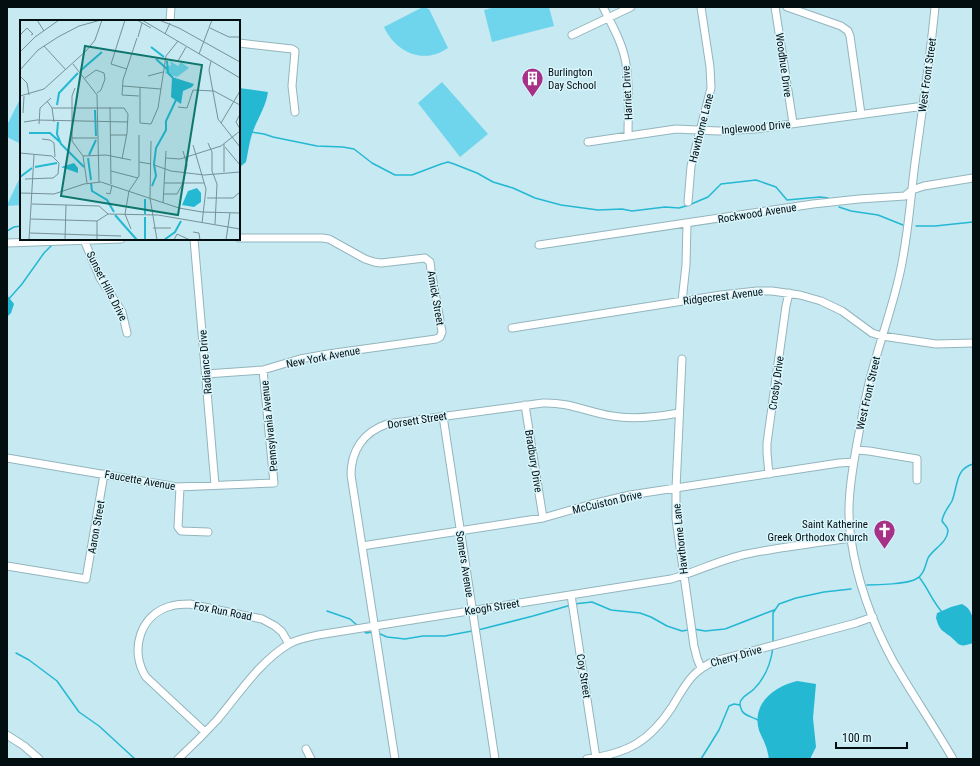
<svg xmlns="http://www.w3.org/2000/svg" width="980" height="766" viewBox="0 0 980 766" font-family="'Roboto Condensed',sans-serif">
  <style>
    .green { fill: #6fd5ec }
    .water { fill: #25b8d3 }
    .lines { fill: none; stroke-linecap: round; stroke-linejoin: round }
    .stream { stroke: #25b8d3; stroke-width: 1.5 }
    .minor-casing { stroke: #93b5be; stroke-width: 9 }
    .minor { stroke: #fff; stroke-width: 7 }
    .labels { text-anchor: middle; stroke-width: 3; stroke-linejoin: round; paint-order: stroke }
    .street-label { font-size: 11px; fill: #030e11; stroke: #d9f5fc }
    .poi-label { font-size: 11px; fill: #030e11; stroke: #d9f5fc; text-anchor: start }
    .inset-river { fill: none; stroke: #25b8d3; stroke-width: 2 }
    .inset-road { fill: none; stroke: #789198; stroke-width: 1 }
    .view { fill: #0f766e; fill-opacity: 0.15; stroke: #0f766e; stroke-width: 2 }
    .inset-edge { fill: none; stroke: #030e11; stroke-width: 2 }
  </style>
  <rect width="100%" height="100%" fill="#c6e9f2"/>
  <!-- green -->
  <path class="green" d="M423,7l6,2 19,39c-4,2 -8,5 -12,6 -22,7 -43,-7 -52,-27z
    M495,7h54l5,19 -62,16 -8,-32z
    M442,82l46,52 -28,23 -42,-54z
    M21,97v47l-14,-7v-12z
    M21,175v30l-14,1v-1z"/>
  <!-- water -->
  <path class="water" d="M239,88l29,4c-2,15 -11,27 -16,42 -3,9 -4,19 -6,28l-6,5h-1z
    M7,295l7,9 -3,9 -4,4z
    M962,604c15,7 11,26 11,39 -14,5 -13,2 -22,-6 -10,-8 -11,-6 -15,-19l1,-5 14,-6z
    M797,681l19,3 -3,34 3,29 -6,12h-41c-1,-5 -2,-11 -4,-15 -2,-6 -6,-11 -7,-18 -4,-25 18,-40 39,-45z"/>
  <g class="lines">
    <!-- stream -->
    <path class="stream" d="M251,132l13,2 9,3 44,9 26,1 11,2 18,14 23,12h17l29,-11 7,-2 6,2 23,9 16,9 20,6 22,10 26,7 37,5 24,-1 10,2 33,-4 14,1 10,-3 19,-8 13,-13 35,-4 20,7 11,13 33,-3 8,1
      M839,207l12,4 27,4 25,10
      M916,226h19l38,-4
      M7,231l7,-4 7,-1
      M7,301l15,-17 22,-31 8,-8
      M919,577c9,11 13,24 23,35
      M867,585c11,0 41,-1 49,-6 8,-4 9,-13 12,-21 5,-9 19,-15 20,-27 0,-4 -4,-7 -6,-10 1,-8 6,-13 10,-20 6,-15 3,-32 21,-37
      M574,604l18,-2 19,8 29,3 11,4 16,9 15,5 6,-1
      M327,611l23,8 8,7
      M694,629l11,2 20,-2 49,-19
      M478,630l55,-14 38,-11
      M364,631l2,2 7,-1
      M378,633l9,4 18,2 18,-3h22l27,-5
      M773,643v-30l6,-9 17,-6 28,-6 27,-3
      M16,653l13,7 28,21 22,31 20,14 36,33
      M758,720c-5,-3 -13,-4 -16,-9 -2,-4 -3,-9 0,-12 3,-4 8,-6 12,-10 11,-11 17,-26 19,-42
      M701,759l18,-29 10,-24 5,-2 6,1"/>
    <defs>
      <path id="minor" d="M603,7c9,18 20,37 23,57 4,24 2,48 2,71
        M775,7l18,116
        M787,7l54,19 7,5 2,5 11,78
        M935,7c-5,53 -13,104 -20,156 -5,38 -7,77 -16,114 -8,35 -21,70 -30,106 -5,21 -9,44 -13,66 -5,29 -10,60 -5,90 6,42 22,85 42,122 19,33 41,65 60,98
        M170,21l1,-14
        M572,35l59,-28
        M239,43l53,6 3,2 -3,35 3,26
        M588,142l88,-13 42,2 37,-2 169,-23
        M688,202l3,-36 20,-78 -1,-21 -9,-60
        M194,239l21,246
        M84,240l16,38 22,34 5,21
        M7,243l114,-4
        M539,245l274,-41 46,-5 46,-3 7,-6 12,-4 49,-8
        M682,301l4,-36 1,-41
        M512,328l209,-33 36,-4h15l28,4 21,6 21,10 30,22 10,3 54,8 37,-1
        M682,359l-6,129v31l18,127 3,12 4,10
        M206,374l57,-4 37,-11 28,-5 108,-15 4,-2 2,-5 -11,-62 -1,-8 -5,-4 -44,5 -7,-1 -9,-3 -36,-20 -7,-1h-83
        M525,405l18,113
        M443,416l52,343
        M856,450l13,1 48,8v21
        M7,458l170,29 97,-4 -11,-113
        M769,474l-2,-21v-10l19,-137 3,-13
        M180,487l-2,40 3,4 27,1
        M362,546l181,-28 49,-14 38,-9 209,-32 15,-1
        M7,566l79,13 18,-105
        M571,595l25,163
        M205,732l-59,-55c-17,-26 -6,-63 25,-71 7,-2 13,-2 19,-2l72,15 13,7 7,6 7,12
        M7,735l17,11 15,13
        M306,749l5,10
        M178,759c14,-13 27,-26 39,-39 22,-26 42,-58 72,-76 8,-5 19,-7 29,-9l353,-56c26,-7 50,-20 76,-25 34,-7 69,-11 104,-16
        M395,759l-44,-284c0,-24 12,-43 36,-51l156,-21c26,-1 44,9 69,13 22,4 45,1 67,-3
        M587,759c41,-6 62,-17 85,-52 13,-21 19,-36 43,-46l141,-38 17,-6"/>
    </defs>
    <!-- minor casing -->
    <use href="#minor" class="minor-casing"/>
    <!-- minor -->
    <use href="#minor" class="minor"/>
  </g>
  <!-- icons -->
  <defs>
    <symbol id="building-pin" viewBox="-11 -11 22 30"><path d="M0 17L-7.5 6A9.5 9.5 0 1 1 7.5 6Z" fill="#a83188" stroke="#d9f5fc"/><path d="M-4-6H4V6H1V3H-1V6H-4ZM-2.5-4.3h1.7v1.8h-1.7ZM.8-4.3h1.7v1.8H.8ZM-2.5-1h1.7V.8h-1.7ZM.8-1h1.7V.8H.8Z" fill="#fff"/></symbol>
    <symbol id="church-pin" viewBox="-11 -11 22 30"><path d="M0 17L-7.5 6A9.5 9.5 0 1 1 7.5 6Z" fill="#a83188" stroke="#d9f5fc"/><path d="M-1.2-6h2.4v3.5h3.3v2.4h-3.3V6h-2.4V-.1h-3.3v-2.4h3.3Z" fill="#fff"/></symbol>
  </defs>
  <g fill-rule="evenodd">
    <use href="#building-pin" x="520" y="66" width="25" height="34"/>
    <use href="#church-pin" x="872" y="518" width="25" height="34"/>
  </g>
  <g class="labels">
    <!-- street labels -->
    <g class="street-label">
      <text transform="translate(784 65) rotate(82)" y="4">Woodhue Drive</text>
      <text transform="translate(927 75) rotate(-82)" y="4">West Front Street</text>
      <text transform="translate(627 93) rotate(-93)" y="4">Harriet Drive</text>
      <text transform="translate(756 127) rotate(-5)" y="4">Inglewood Drive</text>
      <text transform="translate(701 128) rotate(-76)" y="4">Hawthorne Lane</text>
      <text transform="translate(757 213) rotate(-9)" y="4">Rockwood Avenue</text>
      <text transform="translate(107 286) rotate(63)" y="4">Sunset Hills Drive</text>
      <text transform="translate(723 296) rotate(-7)" y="4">Ridgecrest Avenue</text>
      <text transform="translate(436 298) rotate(80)" y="4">Amick Street</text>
      <text transform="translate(323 357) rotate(-11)" y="4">New York Avenue</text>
      <text transform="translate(205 362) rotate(-95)" y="4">Radiance Drive</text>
      <text transform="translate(776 383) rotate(-82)" y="4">Crosby Drive</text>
      <text transform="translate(868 393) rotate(-77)" y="4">West Front Street</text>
      <text transform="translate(417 420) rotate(-9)" y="4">Dorsett Street</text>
      <text transform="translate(269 426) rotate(-96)" y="4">Pennsylvania Avenue</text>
      <text transform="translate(534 461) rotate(81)" y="4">Bradbury Drive</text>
      <text transform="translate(140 480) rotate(10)" y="4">Faucette Avenue</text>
      <text transform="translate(607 502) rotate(-13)" y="4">McCuiston Drive</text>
      <text transform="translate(96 527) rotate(-80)" y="4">Aaron Street</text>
      <text transform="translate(680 539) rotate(-96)" y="4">Hawthorne Lane</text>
      <text transform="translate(465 564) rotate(81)" y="4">Somers Avenue</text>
      <text transform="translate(492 607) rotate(-9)" y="4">Keogh Street</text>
      <text transform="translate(223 611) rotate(11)" y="4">Fox Run Road</text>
      <text transform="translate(736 656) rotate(-16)" y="4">Cherry Drive</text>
      <text transform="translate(584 676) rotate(81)" y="4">Coy Street</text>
    </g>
    <!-- poi labels -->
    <g class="poi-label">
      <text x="548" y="76">Burlington<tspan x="548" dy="13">Day School</tspan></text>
      <text x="868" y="528" text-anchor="end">Saint Katherine<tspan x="868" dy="13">Greek Orthodox Church</tspan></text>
    </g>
  </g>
  <!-- overview -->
  <g transform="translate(20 20)">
    <rect width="220" height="220" fill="#c6e9f2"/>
    <path d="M150,41l8,5 3,-4 8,6 -12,9 -12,-4 2,-8 4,1z" fill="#6fd5ec"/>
    <path d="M152,57l22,7 -2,3 -9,4 -2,13 -10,-7zM54,143l4,5v5l-17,-6zM177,168l4,5v9l-7,5 -12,-2 6,-14z" fill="#25b8d3"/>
    <path class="inset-river" d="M131,27l13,10M136,39l11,10M147,41l1,12 5,5M60,51l22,-19M37,85l2,-12 19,-20M75,90l1,26M38,102l-1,12 4,10 23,23M9,113h21l10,9M69,135l7,-15M68,138l3,22M15,147l22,-4M0,157l12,-9M71,163l1,8 15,9 7,12M132,166l4,-10 -2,-12 2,-16 10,-18v-9l10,-21M125,194v-15M95,195l22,25M125,197v23M144,220l11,-8 6,-11"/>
    <path class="inset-road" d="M17,0l7,11M105,0l-14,44 16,5M117,0l14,8M122,0l98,58M139,0l20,8 61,34M190,8l19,9h11M145,14l5,-11M0,15l7,-7 6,6 -2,1M118,17l4,-14M117,18l-14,42 -1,15 17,1M24,26l22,24M0,32l15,-15 24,-17M179,34l13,-34M158,41l8,-14M191,41l-2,9 9,49 22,28M53,44l24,31 2,87M0,50l18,-20 20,-13 21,-11 22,-6M0,56l7,7 2,12M128,56l15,-4M65,58l11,-8 8,3 1,6 -4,11 -4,3M103,66l38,3M120,67v36l11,1 7,-16 8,-52 12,-15M55,68l-3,8v45l11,15 4,27M0,76l24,-7 43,-39 8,-10 7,-20M27,81l5,7 2,14M90,87l1,77M158,87l9,1 6,-18 21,1 26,14M32,88h72l4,6 -1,19 -5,26M3,93l1,-17M220,94l-4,8 4,7M4,102l13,-2 91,2M201,103l19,-32M19,104l1,-16 11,-10M90,115h17M52,118h25M22,119l8,1 4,3 1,14M131,121l-1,57 7,42M188,123l4,9v19l5,13 -2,40M204,124v28M173,125l13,44 -4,34M205,127l15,18M0,133l32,3 7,7 -1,11 -5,4 -28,1M63,136l23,-1 25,5M146,138l14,1 41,-13 19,-15M119,142l12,2M134,145l17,6 33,4 36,-3M91,151l27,7M144,163h40M0,173l34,1 30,-10 17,-2 78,26 23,4 38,1M86,173l4,1 2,-9M144,174h13l6,-11 4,-18 -4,-14M187,178h26l7,-6M143,183l3,-52M12,184l67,2 9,8M11,199l66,2 11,-7 50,1 82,14M133,208h18M111,209l-6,-15 4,-23 10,-15v-41M173,212l6,1 1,7M10,213l91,3M9,220l5,-85M45,220l1,-35M77,220v-19M154,220l3,-6 13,6M206,220l4,-27"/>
    <path class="view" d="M65,26l117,19 -24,150 -117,-19z"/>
    <rect width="220" height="220" class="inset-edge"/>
  </g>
  <!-- border -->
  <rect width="980" height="766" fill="none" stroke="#030e11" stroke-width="16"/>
  <!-- scale -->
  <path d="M836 742v6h71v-6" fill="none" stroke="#030e11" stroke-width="2"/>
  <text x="842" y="742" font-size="12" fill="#030e11" stroke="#d9f5fc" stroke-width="3" paint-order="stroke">100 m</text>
</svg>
